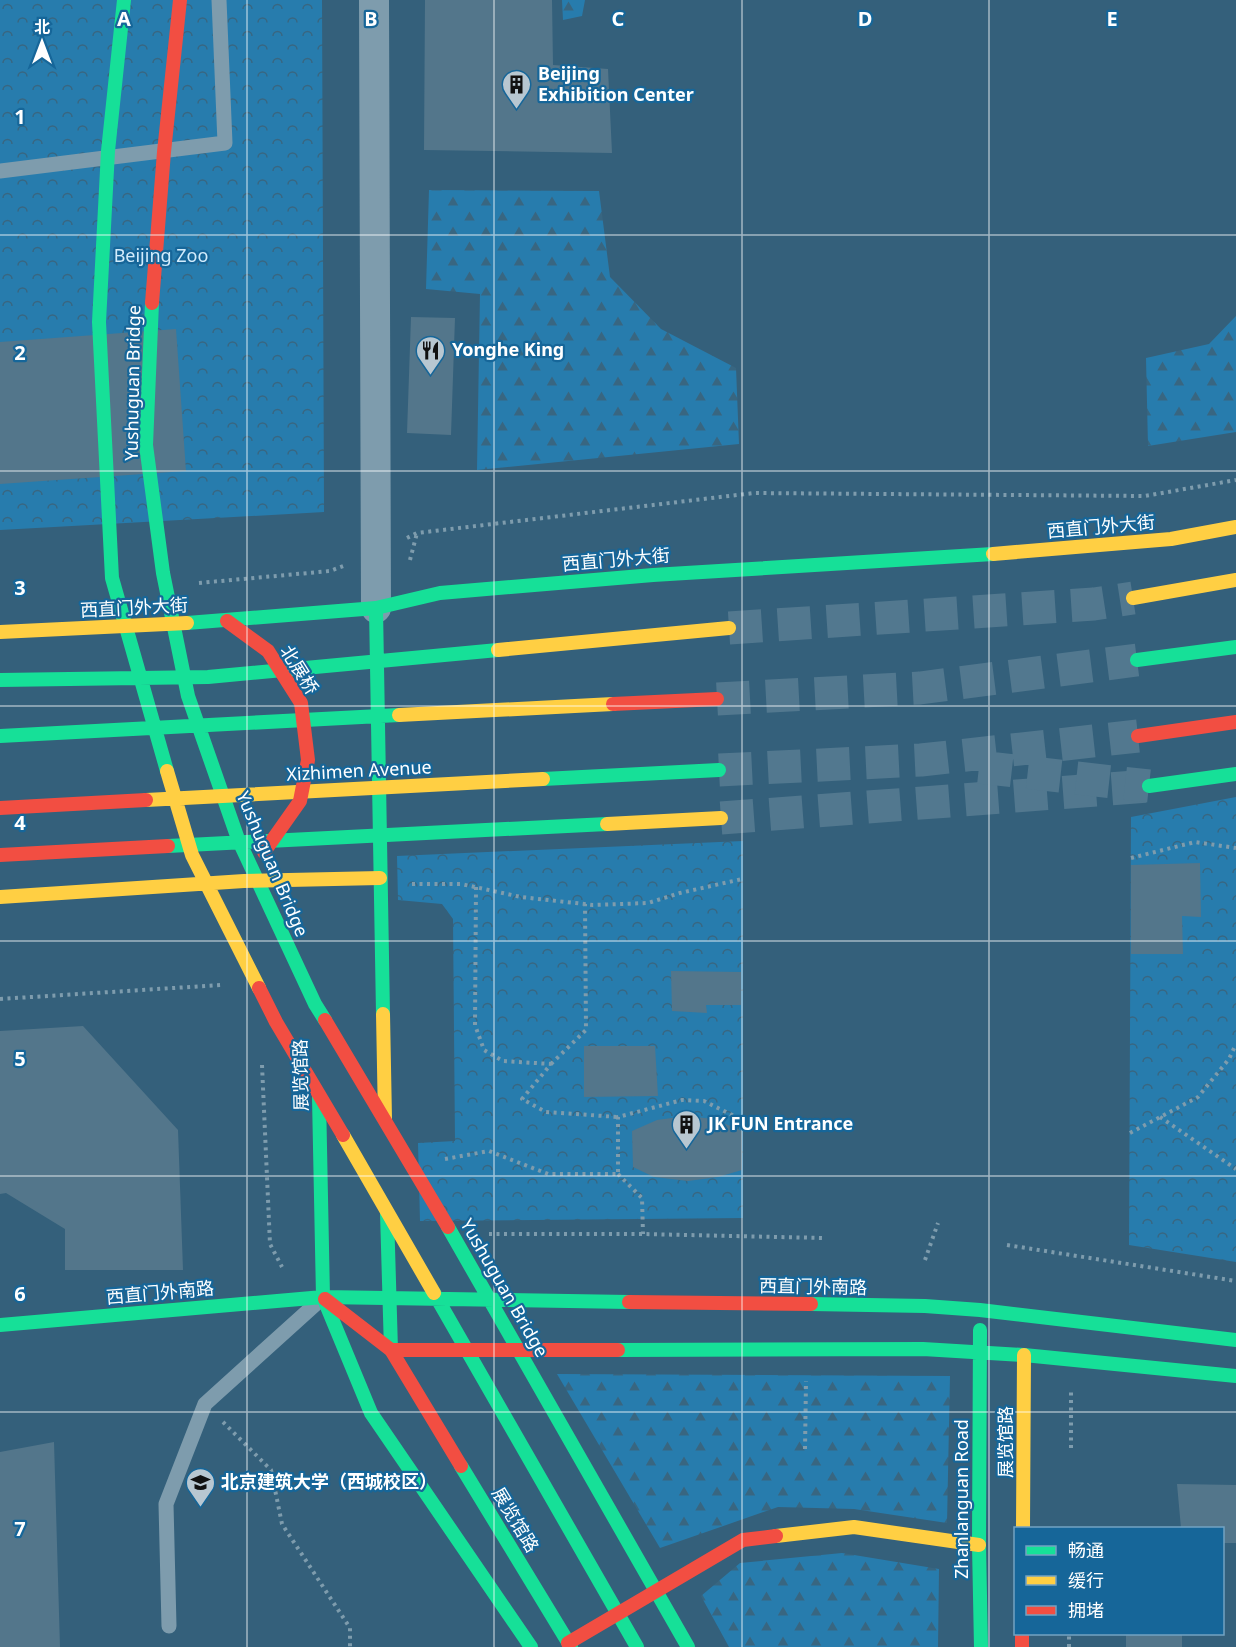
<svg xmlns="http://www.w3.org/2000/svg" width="1236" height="1647" viewBox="0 0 1236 1647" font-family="'Noto Sans','Noto Sans SC',sans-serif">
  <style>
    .forest { fill: url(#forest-firs) }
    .park { fill: url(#park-crowns) }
    .building { fill: #53768b }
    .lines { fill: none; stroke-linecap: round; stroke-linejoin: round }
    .secondary-tunnel { stroke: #52788f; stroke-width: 33; stroke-dasharray: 33 16; stroke-linecap: butt }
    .highway-tunnel { stroke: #52788f; stroke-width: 33; stroke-dasharray: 33 16; stroke-linecap: butt }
    .path { stroke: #7e9cad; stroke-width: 4; stroke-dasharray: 3 4.5; stroke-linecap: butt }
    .lane { stroke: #7e9cad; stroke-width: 15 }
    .street { stroke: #7e9cad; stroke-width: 30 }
    .fast { stroke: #16e098; stroke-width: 14 }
    .slow { stroke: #ffcf43; stroke-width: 14 }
    .jam { stroke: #f24e42; stroke-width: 14 }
    .grid { fill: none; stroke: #fff; stroke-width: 1.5; stroke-opacity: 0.55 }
    .labels { text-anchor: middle; stroke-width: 4.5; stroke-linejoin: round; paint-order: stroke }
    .poi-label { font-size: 18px; font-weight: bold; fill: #fff; stroke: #166699; text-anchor: start }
    .park-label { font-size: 18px; fill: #d2ecfc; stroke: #166699 }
    .street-label { font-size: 18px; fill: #fff; stroke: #166699 }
    .grid-label { font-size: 20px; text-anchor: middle; font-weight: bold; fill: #fff; stroke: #166699; stroke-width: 4.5; stroke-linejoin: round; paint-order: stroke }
  </style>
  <defs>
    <pattern id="forest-firs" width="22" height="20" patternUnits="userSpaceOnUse" patternTransform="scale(1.5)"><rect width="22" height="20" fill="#277cad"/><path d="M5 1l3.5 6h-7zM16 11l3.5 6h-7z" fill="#386681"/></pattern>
    <pattern id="park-crowns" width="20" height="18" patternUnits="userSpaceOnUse" patternTransform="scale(1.5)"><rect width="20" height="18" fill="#277cad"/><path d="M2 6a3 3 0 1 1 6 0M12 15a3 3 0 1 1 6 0" fill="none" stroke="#386681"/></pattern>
  </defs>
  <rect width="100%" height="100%" fill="#34607b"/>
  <!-- forest -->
  <path class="forest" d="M562,0h23l-3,16 -19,4z
    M429,190l170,1 11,86 51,52 75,39 3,76 -262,26 3,-176 -54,-5z
    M1236,316v116l-88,14 -2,-88 63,-14z
    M557,1374l393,2 -3,147 -93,-14 -76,-2 -118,41z
    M842,1553l97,16 -1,78h-209l-28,-51 39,-33z"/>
  <!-- park -->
  <path class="park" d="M0,0h322l2,512 -324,18z
    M1236,797v465l-107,-17 2,-428z
    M743,841v377l-323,3 -2,-78 37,-2 -2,-222 -11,-15 -44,-4 -1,-44z"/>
  <!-- building -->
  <path class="building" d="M425,0h127l1,65 55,4 4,84 -188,-3z
    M411,317l44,1 -4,117 -44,-2z
    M176,329l10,142 -186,13v-142z
    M1200,863l1,54 -19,-1 1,38h-52v-89z
    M671,971l70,1v33h-35l1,8 -35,-2z
    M83,1026l95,104 5,140h-118v-41l-59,-36 -6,1v-163z
    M584,1046h71l3,50 -74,1z
    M686,1116l28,3 28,12v39l-24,7 -30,4 -34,-4 -21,-10 -1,-36 25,-11z
    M54,1442l6,205h-60v-195z
    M1177,1484l59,1v58h-14v-15h-41z
    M1126,1634h56v13h-56z"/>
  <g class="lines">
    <!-- secondary-tunnel -->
    <path class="secondary-tunnel" d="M729,628l365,-24 39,-6
      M721,818l428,-32"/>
    <!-- highway-tunnel -->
    <path class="highway-tunnel" d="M717,699l203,-11 217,-28
      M979,767l170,19
      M719,770l202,-10 217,-24"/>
    <!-- path -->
    <path class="path" d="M407,538l10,-5 337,-40 391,3 91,-16
      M410,560l7,-27
      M199,583l131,-12 16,-6
      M1131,858l64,-16 41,6
      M412,884h49l60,13 72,8 55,-2 32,-10 62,-14
      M476,887l-1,138 9,25 19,11 48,3 -29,35 24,13 72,5
      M0,999l221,-14
      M551,1064l35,-34 -1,-126
      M262,1065l8,179 12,23
      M1160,1117l76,52
      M1130,1133l68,-36 31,-38 7,-15
      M445,1159l44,-8 59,23h70v-57l64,-17 22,1 38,19
      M618,1174l24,24 1,36
      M489,1234h154l181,4
      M1007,1245l229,36
      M925,1260l13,-37
      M223,1422l48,48 11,54 68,104v19
      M1071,1448v-56
      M805,1449l1,-68
      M1069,1647v-13"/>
    <!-- lane -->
    <path class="lane" d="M0,171l225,-28 -6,-143
      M169,1626l-3,-122 39,-100 114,-103"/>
    <!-- street -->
    <path class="street" d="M374,0l2,608"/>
    <!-- fast -->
    <path class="fast" d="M124,0l-16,151 -9,171 13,256 55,193
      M152,303l-6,142 17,128 25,123 50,143 77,165 10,16
      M376,608l7,406
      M187,623l189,-15 64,-15 213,-18 340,-21
      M1137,660l99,-13
      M0,680l208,-3 290,-27
      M0,736l399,-21
      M543,779l176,-9
      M1149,786l87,-12
      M168,846l439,-22
      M319,1097l4,200 48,116 160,234
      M387,1213l4,137
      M448,1227l240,420
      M434,1293l203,354
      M811,1304l114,2 55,4 256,30
      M0,1325l323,-28 306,5
      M980,1330l-1,215 2,102
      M618,1350l305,-1 101,6 212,21
      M461,1466l110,181"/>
    <!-- slow -->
    <path class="slow" d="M993,554l178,-15 65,-12
      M1133,598l103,-18
      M0,632l187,-9
      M498,650l231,-22
      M399,715l214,-11
      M167,771l25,84 67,133
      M146,800l397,-21
      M607,824l114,-6
      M0,897l244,-16 136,-3
      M383,1014l2,105
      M343,1135l91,158
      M1023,1528l1,-173
      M776,1536l78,-9 125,18"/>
    <!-- jam -->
    <path class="jam" d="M152,303l12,-151 16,-152
      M227,621l41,30 33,52 7,57 -8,41 -36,51
      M613,704l104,-5
      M1138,736l98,-14
      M0,808l146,-8
      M0,855l168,-9
      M259,988l17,34 67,113
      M325,1020l123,207
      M325,1299l66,51 70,116
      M629,1302l182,2
      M391,1350h227
      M1022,1634v13
      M568,1643l175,-103 33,-4"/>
  </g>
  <!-- grid -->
  <path class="grid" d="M247,0v1647M494,0v1647M742,0v1647M989,0v1647M0,235h1236M0,471h1236M0,706h1236M0,941h1236M0,1176h1236M0,1412h1236"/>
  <!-- icons -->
  <defs>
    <symbol id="building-pin" viewBox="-11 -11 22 30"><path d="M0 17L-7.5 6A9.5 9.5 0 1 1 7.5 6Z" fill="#b8c7d1" stroke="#166699"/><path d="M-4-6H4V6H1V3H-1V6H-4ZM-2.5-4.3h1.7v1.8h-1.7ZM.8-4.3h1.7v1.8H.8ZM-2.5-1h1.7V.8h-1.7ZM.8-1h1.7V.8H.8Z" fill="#111"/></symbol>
    <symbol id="restaurant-pin" viewBox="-11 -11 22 30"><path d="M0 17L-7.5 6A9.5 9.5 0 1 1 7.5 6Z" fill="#b8c7d1" stroke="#166699"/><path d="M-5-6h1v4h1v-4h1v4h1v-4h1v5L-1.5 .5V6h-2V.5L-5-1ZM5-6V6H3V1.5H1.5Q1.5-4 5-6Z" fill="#111"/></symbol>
    <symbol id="university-pin" viewBox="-11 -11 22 30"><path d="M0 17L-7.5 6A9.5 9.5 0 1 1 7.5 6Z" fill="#b8c7d1" stroke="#166699"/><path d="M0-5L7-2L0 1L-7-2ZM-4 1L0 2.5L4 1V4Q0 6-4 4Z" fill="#111"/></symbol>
  </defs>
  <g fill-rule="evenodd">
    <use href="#building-pin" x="500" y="68" width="33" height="45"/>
    <use href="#restaurant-pin" x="414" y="334" width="33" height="45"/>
    <use href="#building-pin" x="670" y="1108" width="33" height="45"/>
    <use href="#university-pin" x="184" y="1466" width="33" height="45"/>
  </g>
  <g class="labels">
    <!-- poi labels -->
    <g class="poi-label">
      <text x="538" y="80">Beijing<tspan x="538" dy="21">Exhibition Center</tspan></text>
      <text x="452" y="356">Yonghe King</text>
      <text x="708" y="1130">JK FUN Entrance</text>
      <text x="221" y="1488">北京建筑大学（西城校区）</text>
    </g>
    <!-- park labels -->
    <g class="park-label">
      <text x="161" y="262">Beijing Zoo</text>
    </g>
    <!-- street labels -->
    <g class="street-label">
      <text transform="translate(133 383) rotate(-89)" y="6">Yushuguan Bridge</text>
      <text transform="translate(1101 527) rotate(-5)" y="6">西直门外大街</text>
      <text transform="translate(616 560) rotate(-5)" y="6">西直门外大街</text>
      <text transform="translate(134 608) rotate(-3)" y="6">西直门外大街</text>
      <text transform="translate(299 670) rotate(58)" y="6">北展桥</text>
      <text transform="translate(359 771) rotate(-3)" y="6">Xizhimen Avenue</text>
      <text transform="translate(272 864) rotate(67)" y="6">Yushuguan Bridge</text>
      <text transform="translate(301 1075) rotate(-91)" y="6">展览馆路</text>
      <text transform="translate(813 1287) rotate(1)" y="6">西直门外南路</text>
      <text transform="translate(504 1288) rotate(60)" y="6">Yushuguan Bridge</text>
      <text transform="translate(160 1293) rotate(-5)" y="6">西直门外南路</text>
      <text transform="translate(1006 1442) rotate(-90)" y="6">展览馆路</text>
      <text transform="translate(962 1499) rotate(-90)" y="6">Zhanlanguan Road</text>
      <text transform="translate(515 1520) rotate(59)" y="6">展览馆路</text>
    </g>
  </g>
  <g class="grid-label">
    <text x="124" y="26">A</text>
    <text x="371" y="26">B</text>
    <text x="618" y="26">C</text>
    <text x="865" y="26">D</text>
    <text x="1112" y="26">E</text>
    <text x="20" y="124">1</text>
    <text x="20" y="360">2</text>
    <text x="20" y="595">3</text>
    <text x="20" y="830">4</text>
    <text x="20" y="1066">5</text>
    <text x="20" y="1301">6</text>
    <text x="20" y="1536">7</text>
  </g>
  <!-- legend -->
  <rect x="1014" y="1527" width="210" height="108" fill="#166699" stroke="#73a3c2" stroke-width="1.5"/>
  <rect x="1026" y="1546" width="30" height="9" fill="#16e098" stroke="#73a3c2" stroke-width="1.5"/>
  <text x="1068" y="1557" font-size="18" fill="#ffffff">畅通</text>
  <rect x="1026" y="1576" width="30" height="9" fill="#ffcf43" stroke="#73a3c2" stroke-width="1.5"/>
  <text x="1068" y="1587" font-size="18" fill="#ffffff">缓行</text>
  <rect x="1026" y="1606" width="30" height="9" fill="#f24e42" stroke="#73a3c2" stroke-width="1.5"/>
  <text x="1068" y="1617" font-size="18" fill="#ffffff">拥堵</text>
  <!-- north arrow -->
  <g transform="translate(42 42)" stroke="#166699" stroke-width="4.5" paint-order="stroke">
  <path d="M0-4.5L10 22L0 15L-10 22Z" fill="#ffffff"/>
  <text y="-9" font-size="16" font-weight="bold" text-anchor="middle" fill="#ffffff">北</text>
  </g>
</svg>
